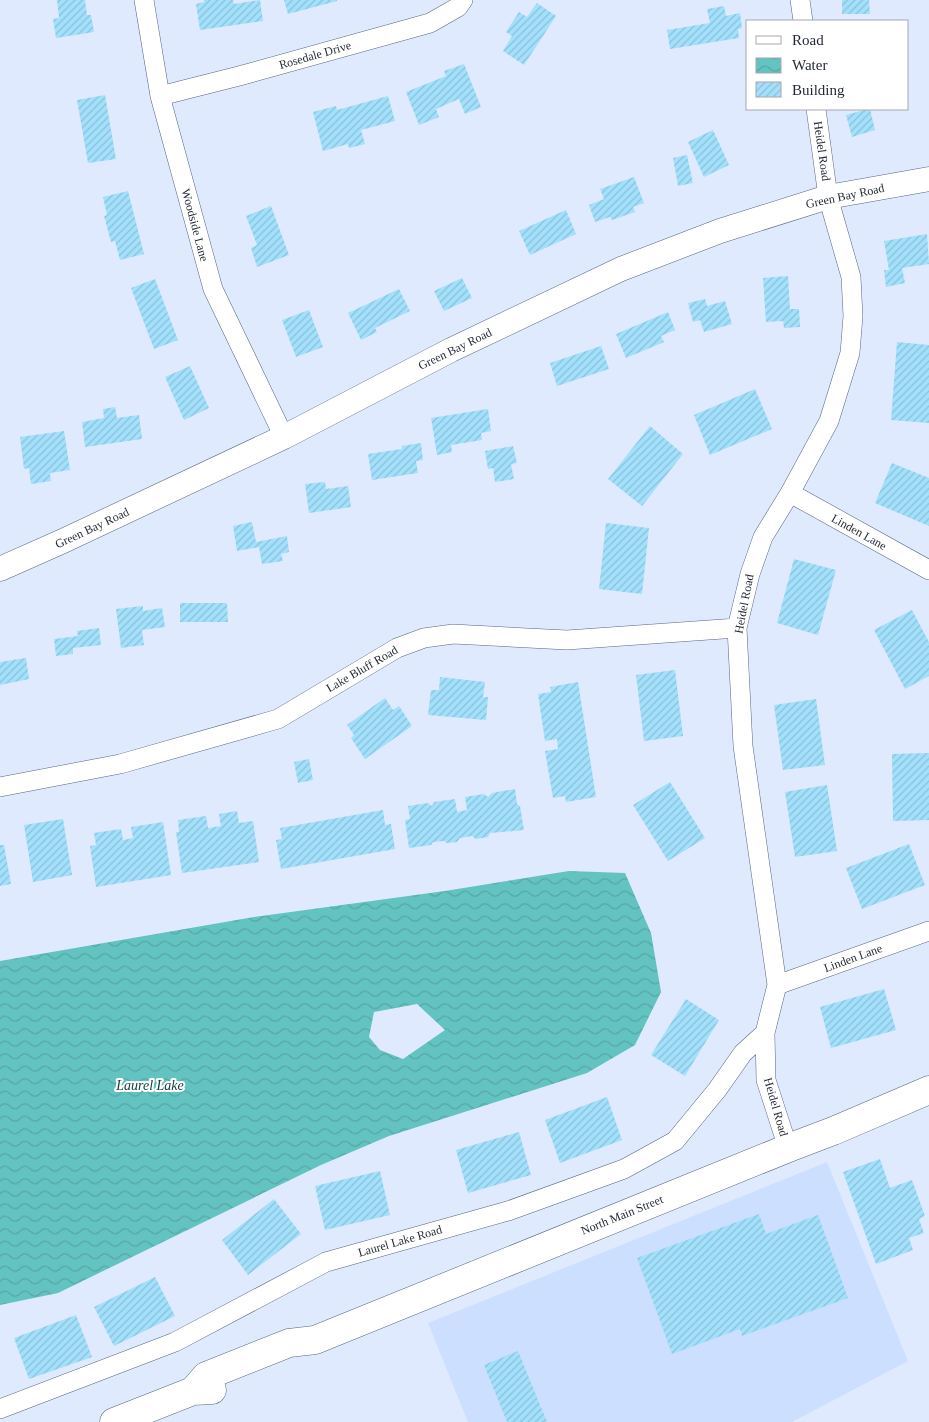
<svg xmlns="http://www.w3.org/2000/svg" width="929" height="1422" viewBox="0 0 929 1422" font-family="Georgia,serif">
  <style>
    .built { fill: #cddffe }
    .water { fill: url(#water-waves); fill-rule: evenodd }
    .building { fill: url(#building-hatch) }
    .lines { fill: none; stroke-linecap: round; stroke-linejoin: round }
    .minor-casing { stroke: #566682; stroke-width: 20 }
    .tertiary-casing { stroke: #566682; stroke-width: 25 }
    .secondary-casing { stroke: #566682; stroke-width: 29 }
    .minor { stroke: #fff; stroke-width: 19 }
    .tertiary { stroke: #fff; stroke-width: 24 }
    .secondary { stroke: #fff; stroke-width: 28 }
    .labels { text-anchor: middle; stroke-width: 4; stroke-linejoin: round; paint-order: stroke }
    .street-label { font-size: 12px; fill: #1f2531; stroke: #fff }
    .water-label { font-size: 14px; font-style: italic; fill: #13403f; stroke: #fff }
  </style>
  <defs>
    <pattern id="water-waves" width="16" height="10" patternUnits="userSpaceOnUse" patternTransform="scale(1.25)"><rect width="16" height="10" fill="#63c3c0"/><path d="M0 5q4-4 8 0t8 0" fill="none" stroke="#56a7a5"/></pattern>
    <pattern id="building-hatch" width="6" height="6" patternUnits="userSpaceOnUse" patternTransform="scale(1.25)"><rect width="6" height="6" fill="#a2e0fb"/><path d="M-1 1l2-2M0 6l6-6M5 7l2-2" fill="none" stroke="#8bc0d8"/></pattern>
  </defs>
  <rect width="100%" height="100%" fill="#dfeafe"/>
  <!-- built -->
  <path class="built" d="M827,1162l81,199 -116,61h-324l-40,-99z"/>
  <!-- water -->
  <path class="water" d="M569,871l56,2 26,60 10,59 -26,53 -48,28 -198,63 -68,29 -263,128 -58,12v-344l254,-44 191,-26zM417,1004l28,26 -42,29 -23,-9 -11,-13 5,-25z"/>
  <!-- building -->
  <path class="building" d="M57,0h28l2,15h4l3,17 -38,6 -3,-19 6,-1z
    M204,0h29l1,4 26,-4 3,21 -63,9 -4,-26 8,-2z
    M284,0h53v1l-49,13z
    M842,0h27l1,14h-28z
    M537,3l19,13 -32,49 -21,-14 9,-15 -6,-4 13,-20 8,5z
    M724,6l2,10 14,-3 2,15 -4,1 1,9 -69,11 -3,-19 43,-7 -3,-14z
    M464,64l17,43 -16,7 -6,-15 -23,10 3,8 -20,8 -13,-33 40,-16 -2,-5z
    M105,95l11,64 -28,4 -11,-63z
    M388,96l7,25 -34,9 4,14 -16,4 -1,-4 -25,7 -10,-39 23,-6 1,4z
    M868,109h2l5,21 -23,7 -6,-22z
    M713,130l16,35 -25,12 -16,-35z
    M687,155l6,28 -15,3 -5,-28z
    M634,177l10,26 -11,4 2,5 -23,8 -2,-3 -15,5 -6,-17 15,-6 -4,-10z
    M128,191l16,63 -24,6 -5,-19 -4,1 -7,-26 3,-1 -4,-18z
    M271,206l18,49 -32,12 -6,-19 6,-3 -11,-29z
    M566,210l10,24 -46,21 -11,-24z
    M927,234l2,30 -27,4 3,15 -19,4 -2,-17h5l-5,-29z
    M788,276l2,33h9l1,18 -16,1 -1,-7 -17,1 -3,-44z
    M462,278l10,20 -28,13 -10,-20z
    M155,279l23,61 -24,9 -23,-61z
    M399,289l11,22 -35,17 2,4 -16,8 -13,-27z
    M705,299l2,7 18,-5 7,23 -28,8 -4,-12 -7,2 -5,-19z
    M309,310l14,37 -27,10 -14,-37z
    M668,312l7,18 -14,6 3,6 -38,16 -10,-24z
    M897,342l32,3v78l-38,-3z
    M601,346l8,23 -52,17 -7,-23z
    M190,366l19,42 -25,12 -19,-43z
    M755,389l17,40 -62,26 -16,-40z
    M115,407l2,11 22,-3 3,24 -57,8 -3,-25 22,-4 -1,-9z
    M488,409l3,22 -10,2 1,7 -31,5 1,7 -15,3 -6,-37z
    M650,426l33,28 -41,52 -34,-27z
    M64,431l6,39 -20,3 1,8 -20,3 -2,-16 -5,1 -4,-32z
    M421,443l2,17 -7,1 2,12 -46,7 -4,-26 34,-5v-3z
    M513,446l4,17 -6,1 3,15 -19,3 -2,-14 -5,1 -3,-18z
    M892,463l37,15v48l-54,-23z
    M325,482l1,7 22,-3 3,21 -42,6 -4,-29z
    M252,522l4,20 31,-6 2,16 -8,2 2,7 -21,3 -3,-17 -22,4 -4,-25z
    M606,523l43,5 -7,66 -43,-5z
    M794,559l42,11 -18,65 -41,-12z
    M180,603h47l1,19h-48z
    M143,606v5l19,-3 3,19 -23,3 2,15 -23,3 -5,-39z
    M912,610l17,32v34l-24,13 -31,-59z
    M99,628l2,17 -28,3v6l-17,2 -2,-17 24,-3 -1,-5z
    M26,658l3,21 -29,6v-23z
    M675,670l8,66 -39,5 -8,-66z
    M440,677l45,5 -2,15h5l-2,23 -58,-5 3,-25h8z
    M578,682l18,115 -30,5 -1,-6 -12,2 -8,-47 13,-2 -1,-10 -12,2 -7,-47 13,-2 -1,-5z
    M385,698l8,12 6,-4 13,20 -47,33 -14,-21 3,-3 -7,-10z
    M816,699l9,66 -42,5 -9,-65z
    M929,753v67l-36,1 -1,-67z
    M309,759l4,21 -15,3 -4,-21z
    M670,782l35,56 -37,23 -35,-56z
    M827,785l10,66 -42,6 -10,-65z
    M515,789l2,15 3,2 4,24 -34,3 -2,4 -12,2 -4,-3 -12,2 -3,4 -10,1 -3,-2 -11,1 -2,3 -22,3 -4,-28 5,-1 -2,-13 20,-3 4,3 2,-4 21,-3 2,13 10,-2 -2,-13 19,-3 4,3 4,-4z
    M383,810l2,15 6,-1 4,25 -114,20 -5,-29 6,-1 -2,-11z
    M237,811l2,12 14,-2 6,41 -77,11 -6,-41h3l-1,-12 28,-4 2,12 13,-2 -2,-12z
    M63,819l9,56 -39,7 -9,-57z
    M163,822l8,53 -75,12 -6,-41 6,-1 -2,-12 27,-4 2,11 10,-2 -2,-11z
    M909,844l16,41 -63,24 -16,-41z
    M0,845h4l7,39 -11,2z
    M884,989l12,41 -65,18 -11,-41z
    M686,999l33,21 -34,56 -34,-21z
    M607,1097l15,43 -62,23 -15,-43z
    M519,1132l12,43 -63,18 -12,-43z
    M880,1159l10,29 22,-8 13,36 -6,3 5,14 -15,5 4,12 -37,14 -33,-92z
    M380,1171l10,44 -65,15 -10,-44z
    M274,1199l27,35 -53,41 -26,-35z
    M759,1214l7,20 52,-19 30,83 -106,38 -2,-7 -68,25 -35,-96z
    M155,1277l20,39 -61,30 -20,-39z
    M76,1315l16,42 -63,22 -15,-41z
    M518,1351l29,71h-40l-23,-57z"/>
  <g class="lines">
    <defs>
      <path id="minor" d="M144,0l16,96 53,193 71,148
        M800,0l3,21
        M160,96l79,-20 191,-53 28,-16 5,-7
        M790,493l139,77
        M0,787l120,-23 158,-45 119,-71 27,-10 29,-4 114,6 170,-12
        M777,985l152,-54
        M788,1148l-22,-68 -1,-47 12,-48 -34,-239 -6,-118 13,-54 13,-37 27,-44 39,-72 21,-68 3,-37 -2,-39 -23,-80 -12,-88
        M0,1409l175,-67 151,-80 182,-51 116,-42 51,-28 42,-51 26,-37 22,-20"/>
      <path id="tertiary" d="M0,569l63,-28 221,-104 167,-87 170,-81 99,-38 108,-34 101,-18"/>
      <path id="secondary" d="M193,1391l13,-15 83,-33 26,-3 476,-193 42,-16 96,-41
        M114,1422l79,-31 19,-1"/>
    </defs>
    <!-- minor casing -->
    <use href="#minor" class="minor-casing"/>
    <!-- tertiary casing -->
    <use href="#tertiary" class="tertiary-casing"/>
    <!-- secondary casing -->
    <use href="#secondary" class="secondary-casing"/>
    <!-- minor -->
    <use href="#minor" class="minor"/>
    <!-- tertiary -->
    <use href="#tertiary" class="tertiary"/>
    <!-- secondary -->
    <use href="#secondary" class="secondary"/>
  </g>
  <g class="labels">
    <!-- street labels -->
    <g class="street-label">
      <text transform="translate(315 55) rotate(-16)" y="4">Rosedale Drive</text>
      <text transform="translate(822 151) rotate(82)" y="4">Heidel Road</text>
      <text transform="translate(845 196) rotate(-12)" y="4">Green Bay Road</text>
      <text transform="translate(195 225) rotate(75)" y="4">Woodside Lane</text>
      <text transform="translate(455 349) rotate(-26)" y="4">Green Bay Road</text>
      <text transform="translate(92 528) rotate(-25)" y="4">Green Bay Road</text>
      <text transform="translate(859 532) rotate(29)" y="4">Linden Lane</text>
      <text transform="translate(744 604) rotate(-79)" y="4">Heidel Road</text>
      <text transform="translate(362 669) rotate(-30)" y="4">Lake Bluff Road</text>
      <text transform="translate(853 958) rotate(-20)" y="4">Linden Lane</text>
      <text transform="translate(776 1107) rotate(74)" y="4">Heidel Road</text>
      <text transform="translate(622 1215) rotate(-22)" y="4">North Main Street</text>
      <text transform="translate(400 1241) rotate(-16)" y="4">Laurel Lake Road</text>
    </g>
    <!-- water labels -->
    <g class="water-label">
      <text x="150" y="1090">Laurel Lake</text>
    </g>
  </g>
  <!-- legend -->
  <rect x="746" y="20" width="162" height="90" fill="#ffffff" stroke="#a5a8ad"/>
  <rect x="756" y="36" width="25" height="8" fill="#ffffff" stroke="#a5a8ad"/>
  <text x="792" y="45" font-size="15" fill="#1f2531">Road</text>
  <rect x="756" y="58" width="25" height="15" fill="url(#water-waves)" stroke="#a5a8ad"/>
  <text x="792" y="70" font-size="15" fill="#1f2531">Water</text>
  <rect x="756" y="82" width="25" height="15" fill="url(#building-hatch)" stroke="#a5a8ad"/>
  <text x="792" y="95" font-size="15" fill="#1f2531">Building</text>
</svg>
